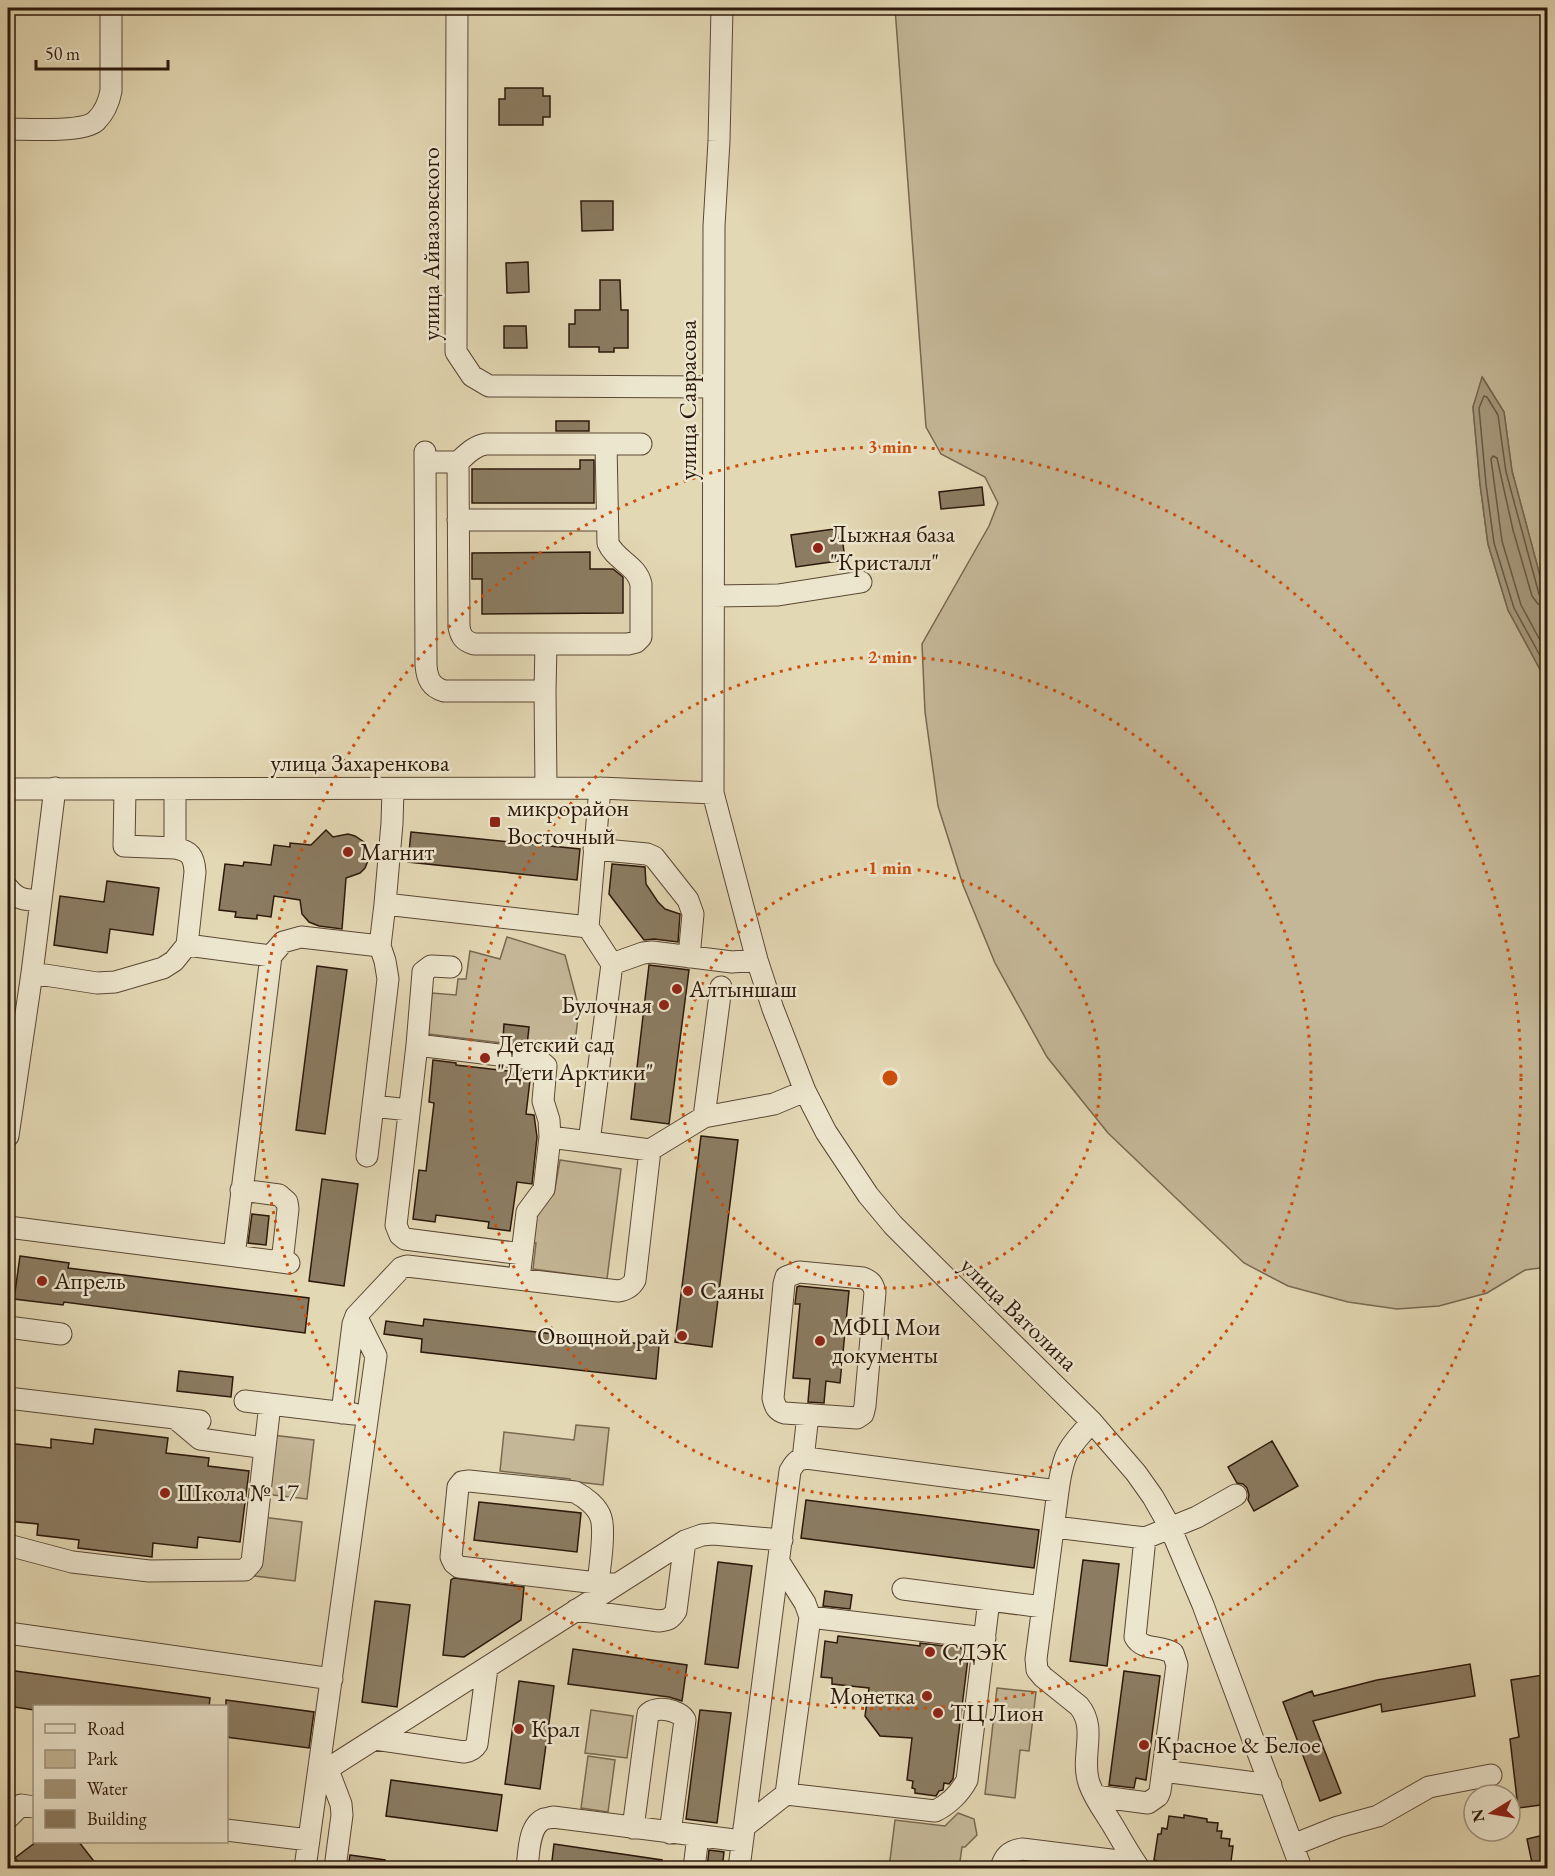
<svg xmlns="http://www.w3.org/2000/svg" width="1555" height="1876" viewBox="0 0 1555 1876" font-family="'EB Garamond',serif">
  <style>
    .green { fill: #c4b797; stroke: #786850; stroke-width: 1.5 }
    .water { fill: #a5977a; stroke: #75644d; stroke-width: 1.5 }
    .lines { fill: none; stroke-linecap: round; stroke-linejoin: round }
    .shore { stroke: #685842; stroke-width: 1.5 }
    .building { fill: #8b7c62; stroke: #2c180a; stroke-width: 1.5 }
    .minor-casing { stroke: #5a4834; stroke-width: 23 }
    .minor { stroke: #ede6ce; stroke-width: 21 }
    .ring { fill: none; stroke: #cc4f0c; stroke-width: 3; stroke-dasharray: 3 6 }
    .poi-dot { fill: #8f2418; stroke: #ede6ce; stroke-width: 2 }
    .labels { text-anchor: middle; stroke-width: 5; stroke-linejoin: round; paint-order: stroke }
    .street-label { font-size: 24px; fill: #2c180a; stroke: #ede6ce }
    .poi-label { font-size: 24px; fill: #2c180a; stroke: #ede6ce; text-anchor: start }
    .centre { fill: #cc4f0c; stroke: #ede6ce; stroke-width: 3 }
    .ring-label { font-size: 18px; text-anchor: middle; font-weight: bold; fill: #cc4f0c; stroke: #ede6ce; stroke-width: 5; stroke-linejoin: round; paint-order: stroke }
  </style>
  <rect width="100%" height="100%" fill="#e3d8b4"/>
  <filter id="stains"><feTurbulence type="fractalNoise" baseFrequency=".00333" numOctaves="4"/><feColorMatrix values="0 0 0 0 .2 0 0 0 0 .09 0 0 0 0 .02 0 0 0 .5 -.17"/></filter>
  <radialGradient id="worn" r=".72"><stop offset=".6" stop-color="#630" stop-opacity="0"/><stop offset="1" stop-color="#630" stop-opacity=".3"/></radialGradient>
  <!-- green -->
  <path class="green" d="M895,8h652v594l-35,-131 -8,-59 -21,-34 -10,29 7,77 8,60 20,66 34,63 5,5v589l-22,3 -38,23 -48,13 -42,3 -49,-7 -60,-16 -44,-23 -136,-130 -61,-76 -52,-94 -32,-78 -25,-79 -13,-94 -3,-68 67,-118 9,-23 -13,-26 -44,-23 -15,-27z
    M507,937l58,18 14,53 -5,44 -146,-18 4,-41 24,2 2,-16h8l4,-28 30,8z
    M560,1160l61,9 -14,110 -74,-10 3,-26 -7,-1 4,-27 21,-21z
    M576,1425l33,3 -6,57 -33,-4v-2l-70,-8 4,-39 70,8z
    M272,1435l42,5 -7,59 -42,-5z
    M262,1517l40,5 -7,59 -40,-5z
    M997,1688l39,4 -7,59 -9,-1 -5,48 -30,-4z
    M591,1710l42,6 -6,42 -42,-5z
    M588,1756l27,4 -7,52 -27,-4z
    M958,1813l16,6 3,16 -12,12h-3l-3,21h-70l6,-48 50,6z"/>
  <!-- water -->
  <path class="water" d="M1482,377l22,35 8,59 35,131v76l-5,-5 -34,-63 -20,-66 -8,-60 -7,-77z"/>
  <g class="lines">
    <!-- shore -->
    <path class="shore" d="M1548,599l-6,-1 -3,-4 -33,-122 -8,-57 -11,-18 -3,-1 -5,12 7,76 8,59 20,65 34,62
      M1548,606l-10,-2 -6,-8 -19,-66 -16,-72 -4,-2 -2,3 11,82 19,64 27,50"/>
  </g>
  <!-- building -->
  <path class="building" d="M505,88h38v8h7v21h-7v8h-44v-26h6z
    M581,201h32v29l-31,1z
    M528,262l1,30 -22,1 -1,-30z
    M600,280h20l1,30h7v38h-14v4h-15v-5h-30v-23h6v-14h25z
    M504,326h22l1,22h-23z
    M556,421h33v10h-33z
    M580,460h14v43h-122v-34h108z
    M982,487l2,18 -43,4 -2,-17z
    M841,528l4,32 -49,7 -5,-32z
    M590,552v17h23l10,8v36l-141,1v-35h-10v-26z
    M326,830l7,7 15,-3 7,2 9,6 5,9v7l-4,10 -5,5 -14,5 -4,51 -23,-3 -10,-4 -7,-8 -2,-14 -26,-4 -3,21 -14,-2v4l-22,-2 1,-5 -17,-2 6,-46 18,2 1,-4 27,3 3,-20 16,2v-4l21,2z
    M411,832l169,17 -3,31 -169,-18z
    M612,864l33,3 1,17 12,18 7,7 15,5 -2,28 -24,-3 -10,1 -35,-46z
    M107,881l52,7 -6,47 -43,-6 -3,24 -53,-8 6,-49 44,6z
    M649,965l40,5 -20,154 -38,-5z
    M317,966l30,4 -22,164 -29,-4z
    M504,1024l25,3 -2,19 -16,-2v-3l-8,-1z
    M433,1060l23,3v2l52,6 1,-2 22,3 -5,42 8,1 3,22 -5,47 -15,-2 -7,49 -22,-3 1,-6 -53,-7 -1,7 -22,-3 6,-49 7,1 8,-68 -5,-1z
    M701,1136l37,4 -26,207 -37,-5z
    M322,1179l36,5 -14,102 -35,-5z
    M252,1214l17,2 -3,29 -18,-2z
    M20,1256l49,7 -1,5 241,30 -4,35 -241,-31 -1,3 -49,-6z
    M799,1286l50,5 -9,92 -14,-2 -2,22 -16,-1 2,-23 -17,-1 7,-74h-5l2,-17z
    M424,1319l235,27 -3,33 -235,-27 1,-13 -38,-5 2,-13 37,5z
    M179,1371l54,6 -2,20 -54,-6z
    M95,1429l73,9 -2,15 43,5 -1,8 41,5 -9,71 -42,-5 -1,11 -44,-5 -1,14 -74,-9 1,-8 -42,-5 1,-11 -30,-3v-78l43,5v-9l42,5z
    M1272,1441l26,45 -44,25 -6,-11 1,-5 -2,-7 -4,-4 -6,-1 -9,-16z
    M806,1500l233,30 -5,38 -233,-30z
    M479,1502l102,11 -4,39 -103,-12z
    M1083,1560l36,4 -12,102 -37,-5z
    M718,1562l34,4 -14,102 -33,-4z
    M454,1578l70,9 -3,33 -57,37 -21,-2 8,-75z
    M825,1591l27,4 -2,14 -27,-3z
    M375,1601l35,4 -13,102 -35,-5z
    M838,1636l82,10v-3l41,5 7,10 -15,121 -4,5 -5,-1 -1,7 -4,1 -3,5 -21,-3v-4l-3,-1 1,-7 -6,-1 5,-42 -32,-2 -15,-20 4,-28 -37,-4v-6l-11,-1 4,-36 12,2z
    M573,1649l114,16 -5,36 -13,-4 -101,-13z
    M1470,1664l5,32 -93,16 -1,-8 -68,17 28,72 -21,8 -37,-99 29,-11 2,5 63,-16z
    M8,1670l202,28 -1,9h-175v3l-26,-4z
    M1124,1671l36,5 -14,104 -10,-2 -2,10 -25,-3z
    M1543,1675l5,35v94l-30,4 -8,-69 9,-2 -8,-57z
    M519,1681l35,5 -14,103 -35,-5z
    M226,1700l88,12 -5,36 -83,-11z
    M700,1710l31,3 -14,110 -31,-4z
    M391,1780l111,15 -5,36 -111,-15z
    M1184,1815l23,4v3l11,1 -1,8h5l-1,7 9,1 -1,7h4l-3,23 -74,-2 1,-6 -3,-1 4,-26h3l1,-6 5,1 2,-13 15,2z
    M1548,1834v26l-16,3 -5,-24z
    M36,1842h43l21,27h-76l-9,-11z
    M554,1844l108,16 -1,9h-110z
    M709,1850l15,2 -2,17h-15z
    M350,1855l35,5v9h-37z"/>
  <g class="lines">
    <defs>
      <path id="minor" d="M457,8l-1,344 16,24 17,10 224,1
        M722,8l-3,133 -5,85 -1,567 44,167 16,49 32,82 21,41 42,63 25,30 37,37 162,160 44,51 17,24 17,30 33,78 98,263
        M8,129c19,0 75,4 88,-8 8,-8 13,-19 15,-30v-83
        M425,452l1,213c1,14 5,22 18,26h101l1,97
        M425,462h33c9,-8 16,-16 28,-18h155
        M458,462l1,165c2,10 5,14 15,17h154l8,-2 5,-5v-53c-4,-19 -26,-24 -33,-41l-2,-99
        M458,520h149
        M714,596l64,-1 83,-13
        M545,691l1,-47
        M8,789l592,-1 113,5
        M125,789l-1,57 51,2
        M175,789v59c15,3 19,8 20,24l-8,73 84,11
        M393,789l-1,34 -7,81 203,23 24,37 -23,178 61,8
        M594,849l53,5 7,3 34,43 5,14 -4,43
        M8,888c9,12 18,12 33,13
        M588,927l12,-139
        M612,964l31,-11 9,-1 80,10 25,-2
        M32,973l65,10 18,-1 48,-14 11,-7 13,-16
        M417,1045l6,-73 8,-6 20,1
        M373,1106l36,4
        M704,1117l17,-130
        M8,1136l24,-163 23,-185
        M550,1137l39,5
        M367,1156l21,-177 -3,-18 -5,-15
        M241,1190l38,5 8,7 1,7 -6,53
        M8,1227l281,36
        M234,1256l37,-300 12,-14 18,-5 79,9 5,-42
        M799,1272l64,6c8,3 10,6 12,14l-10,114 -2,8 -6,4 -72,-5c-8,-2 -10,-6 -12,-15l11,-114 2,-7z
        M518,1279l2,-9 7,-58 17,-23 6,-52 -1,-17 -6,-19 3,-35 -7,-6 -122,-15 -21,180 4,10 5,4 117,15
        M8,1327l53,7
        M8,1398l192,23
        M245,1401l109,13
        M342,1413l11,-89 3,-8 45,-48 6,-2 211,25c8,-1 13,-4 17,-11l15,-130 54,-33 70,-13 31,-13
        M175,1418l25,21 65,9
        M803,1459l5,-44
        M1058,1491l-22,168 1,11 6,7 36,29c19,23 1,50 10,77 5,15 15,28 23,41 9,15 17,30 27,44
        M1055,1527l90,11 52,-21 39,-22
        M8,1545l64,17 77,9 96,-1 7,-8 18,-158
        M903,1589l140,18
        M596,1598c2,-18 10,-65 5,-80 -3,-11 -16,-21 -26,-26l-106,-11 -7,1 -4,5 -7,70 3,6 5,4 138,16 20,1
        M576,1610l83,11c9,-1 12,-2 17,-10l9,-70
        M810,1617l175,21
        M8,1633l324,46
        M375,1739l89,13c7,-1 10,-3 13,-8l10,-76
        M328,1770l13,34 1,11 -7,53
        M1163,1771l108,14
        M318,1775l367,-234 17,-6 11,-1 69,6
        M786,1794l149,17c13,-6 25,-18 32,-31l22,-180
        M1095,1796l53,7 10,-7 2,-5 17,-126 -4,-12c-13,-8 -30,-2 -38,-16l10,-99
        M8,1818l13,-13 13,2
        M744,1827l42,-33 24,-177 -5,-14 -26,-41
        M633,1828l15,-114c8,-9 32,-4 37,6l-15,113
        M226,1830l83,10
        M1293,1845l45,-18 40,-11 51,-29 62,-12
        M305,1868l71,-512 -20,-40
        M527,1868c2,-14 1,-42 17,-49 3,-1 6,-1 9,-2l189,24
        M694,1868l4,-32
        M739,1868l51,-397c4,-7 7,-12 16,-13l252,33c5,-37 9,-42 34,-69
        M1001,1868c3,-11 8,-17 21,-19l113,14"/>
    </defs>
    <!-- minor casing -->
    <use href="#minor" class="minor-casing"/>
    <!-- minor -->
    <use href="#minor" class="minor"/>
  </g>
  <!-- distance rings -->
  <g class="ring">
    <circle cx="890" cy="1078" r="210"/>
    <circle cx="890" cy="1078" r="421"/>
    <circle cx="890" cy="1078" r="631"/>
  </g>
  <!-- markers -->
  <g class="poi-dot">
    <circle cx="818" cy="548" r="6"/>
    <rect x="489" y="816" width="12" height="12" rx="3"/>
    <circle cx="348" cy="852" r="6"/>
    <circle cx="677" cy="989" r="6"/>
    <circle cx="664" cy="1005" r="6"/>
    <circle cx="485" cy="1058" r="6"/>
    <circle cx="42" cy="1281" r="6"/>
    <circle cx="688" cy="1291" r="6"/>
    <circle cx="682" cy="1336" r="6"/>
    <circle cx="820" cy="1341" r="6"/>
    <circle cx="165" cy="1493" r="6"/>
    <circle cx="930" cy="1652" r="6"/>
    <circle cx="927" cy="1696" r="6"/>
    <circle cx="938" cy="1713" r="6"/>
    <circle cx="519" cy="1729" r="6"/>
    <circle cx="1144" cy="1745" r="6"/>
  </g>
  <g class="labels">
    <!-- street labels -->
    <g class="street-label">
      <text transform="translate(431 244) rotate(-90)" y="8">улица Айвазовского</text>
      <text transform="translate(688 400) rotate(-90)" y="8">улица Саврасова</text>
      <text x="360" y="771">улица Захаренкова</text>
      <text transform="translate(1019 1314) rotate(44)" y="8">улица Ватолина</text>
    </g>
    <!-- poi labels -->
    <g class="poi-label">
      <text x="830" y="542">Лыжная база<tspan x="830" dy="28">"Кристалл"</tspan></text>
      <text x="507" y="816">микрорайон<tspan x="507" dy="28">Восточный</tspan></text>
      <text x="360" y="860">Магнит</text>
      <text x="689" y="997">Алтыншаш</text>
      <text x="652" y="1013" text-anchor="end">Булочная</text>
      <text x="497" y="1052">Детский сад<tspan x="497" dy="28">"Дети Арктики"</tspan></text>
      <text x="54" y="1289">Апрель</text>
      <text x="700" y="1299">Саяны</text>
      <text x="832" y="1335">МФЦ Мои<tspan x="832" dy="28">документы</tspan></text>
      <text x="670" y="1344" text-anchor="end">Овощной рай</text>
      <text x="177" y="1501">Школа № 17</text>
      <text x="942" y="1660">СДЭК</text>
      <text x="915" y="1704" text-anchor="end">Монетка</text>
      <text x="950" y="1721">ТЦ Лион</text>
      <text x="531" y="1737">Крал</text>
      <text x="1156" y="1753">Красное &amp; Белое</text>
    </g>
  </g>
  <circle cx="890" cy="1078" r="9" class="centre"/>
  <g class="ring-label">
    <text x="890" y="453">3 min</text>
    <text x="890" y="663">2 min</text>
    <text x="890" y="874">1 min</text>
  </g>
  <!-- margin -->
  <rect width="1555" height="1876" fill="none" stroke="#e3d8b4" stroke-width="30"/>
  <rect x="9" y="9" width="1537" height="1858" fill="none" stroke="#2c180a" stroke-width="3"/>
  <rect x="15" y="15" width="1525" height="1846" fill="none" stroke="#2c180a" stroke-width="1.5"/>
  <!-- legend -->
  <rect x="33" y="1705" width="195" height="138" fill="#ede6ce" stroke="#a09480" stroke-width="1.5"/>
  <rect x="45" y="1724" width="30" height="9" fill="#ede6ce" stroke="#a09480" stroke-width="1.5"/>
  <text x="87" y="1735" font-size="18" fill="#2c180a">Road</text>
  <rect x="45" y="1750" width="30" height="18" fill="#c4b797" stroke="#a09480" stroke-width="1.5"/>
  <text x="87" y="1765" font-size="18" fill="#2c180a">Park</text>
  <rect x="45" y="1780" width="30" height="18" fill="#a5977a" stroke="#a09480" stroke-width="1.5"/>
  <text x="87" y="1795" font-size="18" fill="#2c180a">Water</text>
  <rect x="45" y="1810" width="30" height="18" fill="#8b7c62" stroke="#a09480" stroke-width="1.5"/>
  <text x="87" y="1825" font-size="18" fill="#2c180a">Building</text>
  <!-- north arrow -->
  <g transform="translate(1492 1813) rotate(259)"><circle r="28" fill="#ede6ce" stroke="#a09480" stroke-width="1.5"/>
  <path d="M0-4.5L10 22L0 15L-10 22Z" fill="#8f2418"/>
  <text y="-9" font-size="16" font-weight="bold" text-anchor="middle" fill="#2c180a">N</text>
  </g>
  <!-- scale -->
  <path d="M36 60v9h132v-9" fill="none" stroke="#2c180a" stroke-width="3"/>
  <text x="45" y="60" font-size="18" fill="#2c180a" stroke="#ede6ce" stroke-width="4.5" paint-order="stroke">50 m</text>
  <rect width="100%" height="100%" filter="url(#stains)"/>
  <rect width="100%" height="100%" fill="url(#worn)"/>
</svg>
